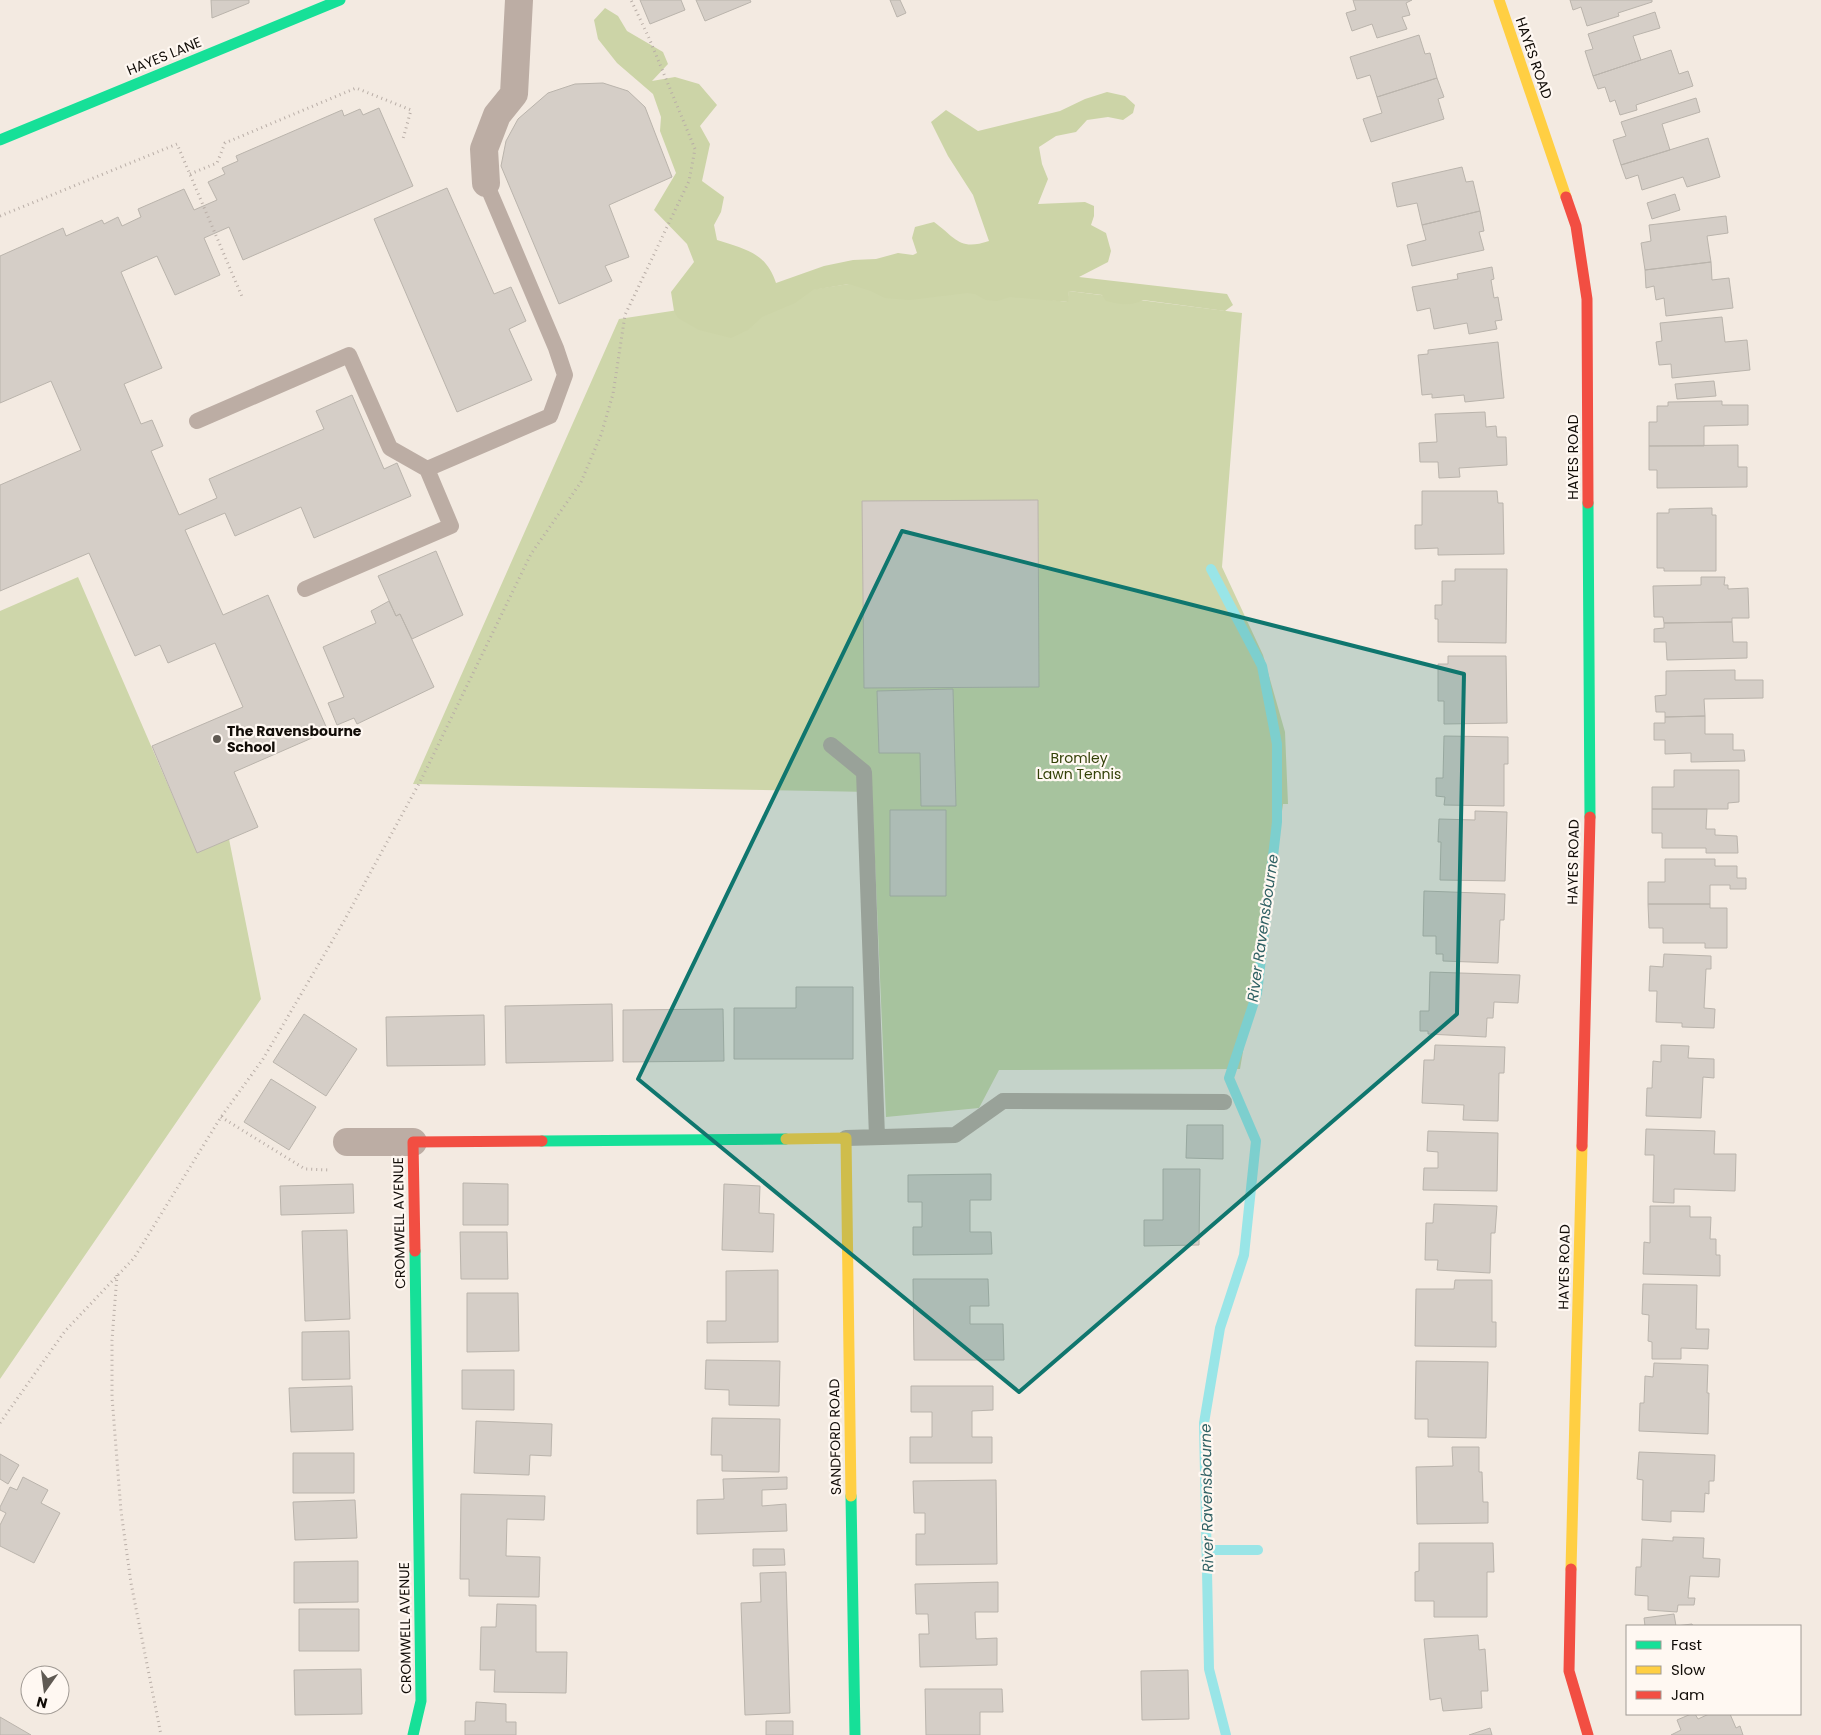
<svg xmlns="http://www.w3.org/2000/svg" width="1821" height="1735" viewBox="0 0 1821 1735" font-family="Poppins,sans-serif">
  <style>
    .green { fill: #ced6aa }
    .forest { fill: #ccd4a7 }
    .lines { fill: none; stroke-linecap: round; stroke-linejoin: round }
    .stream { stroke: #99e5e7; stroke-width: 10 }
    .building { fill: #d5cec7; stroke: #bab4ac }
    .path { stroke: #b9aea7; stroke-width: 3; stroke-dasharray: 1 4; stroke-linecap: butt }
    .lane { stroke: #bcada4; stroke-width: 16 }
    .street { stroke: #bcada4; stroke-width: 28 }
    .fast { stroke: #16e098; stroke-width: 11 }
    .slow { stroke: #ffcf43; stroke-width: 11 }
    .jam { stroke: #f24e42; stroke-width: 11 }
    .marked { fill: #0f766e; fill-opacity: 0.2; stroke: #0f766e; stroke-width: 4; stroke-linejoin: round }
    .poi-dot { fill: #605a53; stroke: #fff8f2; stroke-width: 2 }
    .labels { text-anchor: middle; stroke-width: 4.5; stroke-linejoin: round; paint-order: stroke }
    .street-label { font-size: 14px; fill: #110c07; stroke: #fff8f2 }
    .poi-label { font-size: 14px; font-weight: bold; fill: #110c07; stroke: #fff8f2; text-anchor: start }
    .park-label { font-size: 14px; fill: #344108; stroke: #fff8f2 }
    .water-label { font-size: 15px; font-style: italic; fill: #2f6063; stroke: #fff8f2 }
  </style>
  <rect width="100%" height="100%" fill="#f3eae1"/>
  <!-- green -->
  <path class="green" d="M888,278l179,24 2,-11 173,22 -20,254 41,88 22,77 3,72h-5l-11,79 -32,186 -241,1 -20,38 -93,9 -14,-325 -459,-8 206,-465z
    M78,577l119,275 32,-13 32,160 -261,380v-768z"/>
  <!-- forest -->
  <path class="forest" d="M605,8l13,8 9,15 36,21 5,12 -16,17 23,-4 24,7 18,21 -17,21 10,18 -8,37 22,16 -3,15 -7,13 3,15c27,9 49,12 59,43l48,-17 29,-6 23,-1 22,-6 15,2 4,-2 -5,-15 3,-11 19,-5c22,16 25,29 55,19l-16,-46 -25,-39 -17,-34 15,-12 32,21 82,-20 25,-12 22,-7 18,4 10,9 -2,8 -10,7 -15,-3 -21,3 -11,12 -20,4 -17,11 3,17 6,15 -10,25 47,-2 9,4v10l-3,9 15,8 5,18 -3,11 -29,15 148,17 6,11 -8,6 -82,-11c-13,7 -23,4 -37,1l-4,-6 -33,-4 -1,11 -58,-5 -13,4 -11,-1 -11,-6 -8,-1 -57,7 -25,-2 -14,-7 -22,-7 -36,6 -18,13 -33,14 -14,13 -17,8 -32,-8 -21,-12 -4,-7 -3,-19 23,-30 -7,-18 -33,-34 22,-37 -16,-42 1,-14 -8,-23 -36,-31 -19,-24 -4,-19z"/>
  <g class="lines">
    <!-- stream -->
    <path class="stream" d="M1211,569l51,97 15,78v78l-20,171 -28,85 27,63 -12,114 -24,73 -16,95 5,246 17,66
      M1207,1550h51"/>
  </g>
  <!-- building -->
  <path class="building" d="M211,0h38v3l-37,15z
    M640,0h41l4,10 -35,14z
    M696,0h54l1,2 -46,19z
    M890,0h10l6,13 -9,4z
    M1353,0h59l-6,3 4,12 -8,2 5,12 -30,9 -5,-14 -20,7 -6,-18 10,-3z
    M1570,0h82v2l-34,11 1,3 -32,10 -6,-19 -8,3z
    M1655,12l5,16 -27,8 8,24 -48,16 -8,-25 8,-2 -5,-15z
    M1419,35l6,19 5,-1 7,25 -60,19 -7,-22 -13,4 -7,-22z
    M1671,50l8,24 9,-3 5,15 -57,19 1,5 -17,5 -5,-15 -5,2 -5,-15 -7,2 -5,-13z
    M1437,78l7,19 -6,2 6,20 -73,23 -8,-23 19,-6 -5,-16z
    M603,83l25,8 17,16 27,70 -63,28 20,52 -24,9 7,15 -53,23 -58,-138 5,-25 12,-22 30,-26 27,-9z
    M1696,98l4,14 -38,12 8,26 -49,15 -8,-25 13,-4 -5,-14z
    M379,108l34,78 -170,74 -14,-33 -25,11 16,37 -45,20 -18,-39 -36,16 41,96 -38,16 17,40 11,-4 11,26 -12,5 28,64 38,-17 -8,-19 115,-50 -8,-18 36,-16 32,74 13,-6 14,33 -97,42 -13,-31 -66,29 -10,-23 -40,17 38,85 45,-20 60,136 -94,41 24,55 -61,26 -45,-107 91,-39 -28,-64 -47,20 -8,-18 -25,11 -46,-103 -89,38v-106l81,-35 -30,-69 -51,22v-147l63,-28 3,8 36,-16 2,4 14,-7 4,9 19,-9 -3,-8 46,-20 10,21 23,-10 -9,-18 17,-8 -3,-6 16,-7 -2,-5 106,-46 2,6 16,-7 3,6z
    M1708,138l12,39 -33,10 -4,-10 -41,13 -4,-15 -12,4 -5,-14z
    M1462,167l4,15 7,-1 7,30 -58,14 -5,-22 -20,4 -5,-24z
    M447,188l47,106 17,-7 15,34 -17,8 23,51 -75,32 -83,-193z
    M1675,194l5,16 -28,9 -5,-16z
    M1480,211l4,20 -5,1 5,18 -72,16 -5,-21 19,-5 -4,-15z
    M1726,216l2,17 -21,3 4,26 -66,8 -4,-27 10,-2 -2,-16z
    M1711,262l1,18 17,-2 4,30 -67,8 -2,-18 -8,2 -2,-14 -8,2 -1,-18z
    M1492,267l2,12 -3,1 3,18 4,-1 4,23 -7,1 2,8 -28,5 -2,-11 -33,6 -4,-21 -13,3 -5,-24 46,-8 -1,-5z
    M1722,317l3,25 22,-2 3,30 -78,8 -1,-14 -12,1 -3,-23 6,-1 -2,-18z
    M1498,342l6,56 -39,4 -1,-7 -32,3v-4l-10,1 -4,-40 10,-1v-4z
    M1714,381l2,15 -39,3 -2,-15z
    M1722,401v4h26v20l-44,1v20h-55v-24h8v-16h11v-4z
    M1485,412l1,15 10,-1 1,11h9l1,28 -48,3 1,9 -21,1 -1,-16h-18l-1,-19 18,-1 -2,-28z
    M1738,445v22h9v20l-90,1v-18h-8v-24z
    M1422,491h75l1,12h5l1,51 -66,1v-7l-23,1v-24h7z
    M1038,500l1,187 -175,1 -2,-187z
    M1712,508v7h4v56h-52v-3h-7v-55h12v-4z
    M436,551l27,64 -51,24 -12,-25 -4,2 -18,-40z
    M1455,569h52l-1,74 -68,-1v-23h-3v-14h7v-24h13z
    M1701,577h24l-1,8h4v4l20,-1 1,30h-17v4l-68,1 -1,-6h-9l-1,-31 48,-1z
    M389,601l7,15 4,-2 34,73 -77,37 -3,-6 -17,7 -9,-22 16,-6 -21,-50 53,-24 -5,-12z
    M1732,622l1,20h14v16l-80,2 -1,-18h-12v-13l10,-1v-5z
    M1448,656h58l1,67 -63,1v-23h-6v-37h10z
    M1735,670v10h28v18l-59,1 1,17 -40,1v-5h-9l-1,-16 11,-1v-24z
    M953,689l3,117h-35l-1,-53h-41l-2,-62z
    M1705,716v18h28v16h11l1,11 -54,1v-9l-26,1v-14h-11v-17h11v-6z
    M1444,736l64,1v27h-4v42l-60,-1 1,-8 -9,-1v-18h7z
    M1674,770h65v32l-11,1v6h-76v-22h22z
    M1652,809h55l-1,20h9v6l22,1 1,17h-32v-5h-44v-15h-10z
    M890,810h56v86h-56z
    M1475,811l32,1 -2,69 -65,-1 1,-38h-3l1,-23 36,1z
    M1665,859h50v7h22v12h9v11h-16v-4h-20v19h-62v-22h17z
    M1424,891l81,3 -1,26h-4l-2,43 -55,-2v-7h-7v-18h-13z
    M1648,904h62v4h17v40h-22v-5h-42v-15h-14z
    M1664,954l47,2v13h-5l-2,39 11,1 -1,19 -32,-1v-4l-26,-1 1,-31h-8l1,-25 13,1z
    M1430,972l90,3 -2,28 -24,-1 -1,16h-6l-1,19 -58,-3v-3h-8v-20h9z
    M796,987h57v72h-119v-51h62z
    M612,1004l1,57 -107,2 -1,-57z
    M723,1009l1,52 -101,1v-52z
    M304,1014l53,35 -31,47 -53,-34z
    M484,1015l1,50 -98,1 -1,-49z
    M1435,1045l70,2 -1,26h-5l-1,48 -35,-1 1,-15 -42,-2 2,-43h10z
    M1661,1045l28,1 -1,12 26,1v19l-11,-1 -2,41 -55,-2 1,-28h5l1,-27 8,1z
    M271,1079l45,28 -27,43 -45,-28z
    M1187,1125h36v34l-37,-1z
    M1646,1129l69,2 -1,23h22l-1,37 -61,-2v14l-21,-1 1,-47h-9z
    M1428,1131l70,2 -1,58 -74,-1 1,-22h14v-16l-11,-1z
    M1163,1169h37l-1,76 -55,1v-26h19z
    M991,1174v26h-21v32h21l1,22 -79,1v-28h9v-25h-14v-27z
    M463,1183l45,1v41h-45z
    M353,1184l1,29 -73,2 -1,-29z
    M724,1184l36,2 -1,27 15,1 -1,38 -51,-2z
    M1434,1204l63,2 -2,27h-4l-1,40 -53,-3 1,-10h-13l1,-37h7z
    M1650,1206h40v11h21l-1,22h6v16h4v21l-77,-2 1,-32 6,1z
    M347,1230l3,89 -45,2 -3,-90z
    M460,1232h47l1,47h-47z
    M778,1270v72l-71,1v-22h19v-50z
    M913,1279h75l1,27h-19v18h33l1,36h-90z
    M1455,1280h37v42h4v25l-81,-1 1,-57h38z
    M1643,1284l54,1 -1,44h13l-1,20 -27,-1v11h-29v-17l-4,-1 1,-26 -7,-1z
    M467,1293h51l1,58 -52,1z
    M349,1331l1,48 -48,1v-48z
    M706,1360l74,1 -1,45 -50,-1v-15l-24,-1z
    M1416,1361l72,1 -2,76 -58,-1v-18h-13z
    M1654,1363l54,2 -1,28h2l-1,41 -69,-3 1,-28h4l1,-27 8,1z
    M462,1370h52v40l-52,-1z
    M352,1386l1,44 -62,2 -2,-44z
    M911,1386h82v24l-21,1v26h20v26h-82v-26h22v-25h-21z
    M712,1418l68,1 -1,53 -57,-1v-16h-11z
    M476,1421l76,3 -1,32 -21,-1 -1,20 -55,-2z
    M1452,1447h27v25h3l1,30h5v21l-71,1 -1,-57 37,-1z
    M1639,1452l76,3 -1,26h-5v13l-4,-1 -1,19 -33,-1v11l-29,-2 1,-40 -6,-1z
    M293,1453h61v40h-61z
    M0,1454l19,11 -11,19 -8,-5z
    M23,1477l25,13 -7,13 19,10 -26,50 -34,-17v-21l6,-12 -6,-3v-3l10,-20 7,3z
    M787,1477v12l-25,1v16l24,-2 1,27 -90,3v-34l27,-1 -1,-20z
    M996,1480l1,84 -81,1v-31h9v-21h-11l-1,-32z
    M461,1494l84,2 -1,24 -37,-1 -1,37 34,1 -1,40 -70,-1v-17h-9z
    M355,1500l2,38 -62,2 -2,-38z
    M1673,1537l31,1 -1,20 17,1 -1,18 -29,-1 -2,22h7l-1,7h-16l-1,7 -29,-2v-14l-13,-1 1,-28h5l1,-28 31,2z
    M1419,1543h74l1,29h-7v45h-53v-16h-19v-29l4,-1z
    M753,1549h31l1,16 -32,1z
    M358,1561v41l-64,1v-41z
    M786,1572l4,141 -45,2 -4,-112 20,-1 -1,-29z
    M998,1582v30h-23l1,27 21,-1v27l-77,2 -1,-33h10l-1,-20h-12l-1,-30z
    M497,1604l39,1v47h31l-1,41 -72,-1 1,-22h-15l1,-43h15z
    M299,1609h60v42h-60z
    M1674,1614l2,12 16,-2 1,2h-48l-1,-8z
    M1478,1635l1,15 6,-1 3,42h-7l1,17 -39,3 -2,-13 -11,2 -6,-61z
    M361,1669l1,45 -67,1 -1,-45z
    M1188,1670l1,49 -47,1 -1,-49z
    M925,1689h77l1,23h-23v23h-54z
    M476,1702l30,2v18h10v13h-51v-14h10z
    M1691,1714h4l3,5 11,-5h21l6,14 4,-2 3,9h-72l10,-5 -4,-10z
    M0,1717l31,18h-31z
    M766,1721h27v14h-27z
    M1490,1728l2,7h-23z"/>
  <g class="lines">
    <!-- path -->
    <path class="path" d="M190,174l27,-11 8,-20 131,-55 55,22 -8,29
      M0,216l177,-72 66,155
      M221,1117l84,52 25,1
      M117,1275l-5,65v57l9,114 10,72 30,152
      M0,1423l65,-92 69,-73 87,-141 42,-58 81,-138 78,-143 109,-224 50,-72 20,-47 12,-41 12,-79 64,-134 6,-32 -46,-111 -18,-38"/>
    <!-- lane -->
    <path class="lane" d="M197,421l152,-66 41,93 37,21
      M305,589l146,-63 -24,-57 123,-53 15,-41 -9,-27 -70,-165
      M831,745l33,27 13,365
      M846,1138l109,-3 48,-34 221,1"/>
    <!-- street -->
    <path class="street" d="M486,183l-2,-34 13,-34 17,-21 5,-94
      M347,1142h66"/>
    <!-- fast -->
    <path class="fast" d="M0,140l340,-140
      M1588,503l2,314
      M542,1141l244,-2
      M851,1496l4,239
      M413,1735l8,-34 -6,-450"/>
    <!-- slow -->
    <path class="slow" d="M1499,0l67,197
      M786,1139l60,-1 5,358
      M1571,1569l11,-423"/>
    <!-- jam -->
    <path class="jam" d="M1566,197l10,29 11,73 1,204
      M1582,1146l8,-329
      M415,1251l-2,-109 129,-1
      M1571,1569l-2,102 19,64"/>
  </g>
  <!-- marked area -->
  <path class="marked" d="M902,531l562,143 -7,340 -438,378 -381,-313z"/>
  <!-- markers -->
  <circle class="poi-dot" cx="217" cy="739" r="5"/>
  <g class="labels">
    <!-- street labels -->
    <g class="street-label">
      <text transform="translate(164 56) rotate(-22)" y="5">HAYES LANE</text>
      <text transform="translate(1534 58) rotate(71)" y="5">HAYES ROAD</text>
      <text transform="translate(1573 457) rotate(-90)" y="5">HAYES ROAD</text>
      <text transform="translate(1573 862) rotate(-89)" y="5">HAYES ROAD</text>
      <text transform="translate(399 1223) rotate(-91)" y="5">CROMWELL AVENUE</text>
      <text transform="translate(1564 1267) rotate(-89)" y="5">HAYES ROAD</text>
      <text transform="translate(835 1437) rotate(-91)" y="5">SANDFORD ROAD</text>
      <text transform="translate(405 1628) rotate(-91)" y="5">CROMWELL AVENUE</text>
    </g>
    <!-- poi labels -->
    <g class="poi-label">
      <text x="227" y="736">The Ravensbourne<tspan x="227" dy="16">School</tspan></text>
    </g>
    <!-- park labels -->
    <g class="park-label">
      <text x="1079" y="763">Bromley<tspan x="1079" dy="16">Lawn Tennis</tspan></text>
    </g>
    <!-- water labels -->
    <g class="water-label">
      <text transform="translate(1263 928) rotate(-82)" y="5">River Ravensbourne</text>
      <text transform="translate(1207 1498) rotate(-91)" y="5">River Ravensbourne</text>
    </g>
  </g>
  <!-- legend -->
  <rect x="1626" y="1625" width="175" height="90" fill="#fff8f2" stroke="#a09a94"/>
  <rect x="1636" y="1641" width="25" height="8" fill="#16e098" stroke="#a09a94"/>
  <text x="1671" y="1650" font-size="15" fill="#110c07">Fast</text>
  <rect x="1636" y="1666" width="25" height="8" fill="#ffcf43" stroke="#a09a94"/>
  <text x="1671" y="1675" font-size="15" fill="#110c07">Slow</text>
  <rect x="1636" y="1691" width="25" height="8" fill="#f24e42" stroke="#a09a94"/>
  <text x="1671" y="1700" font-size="15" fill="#110c07">Jam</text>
  <!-- north arrow -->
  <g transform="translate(45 1690) rotate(194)"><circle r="24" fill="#fff8f2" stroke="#a09a94"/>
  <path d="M0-4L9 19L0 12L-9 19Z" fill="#605a53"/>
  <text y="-8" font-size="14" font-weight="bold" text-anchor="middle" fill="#110c07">N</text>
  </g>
</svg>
